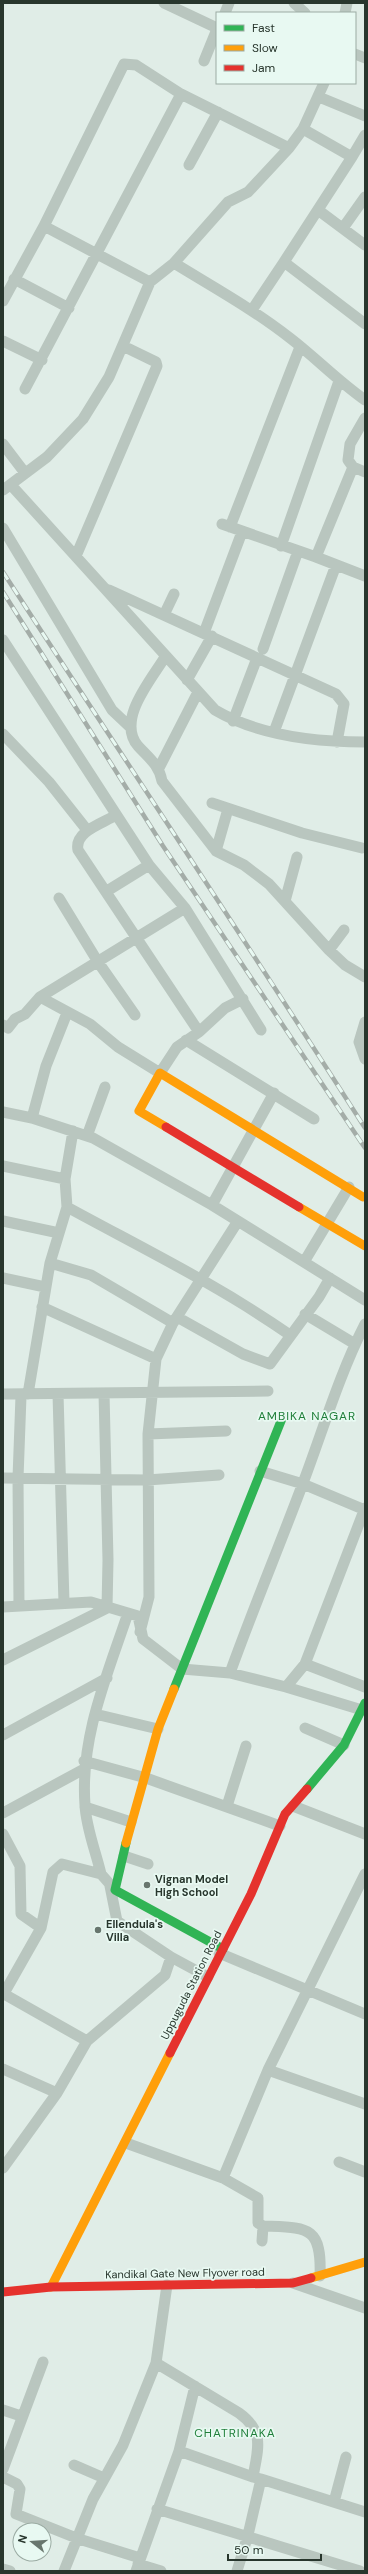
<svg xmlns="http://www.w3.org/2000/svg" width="368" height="2574" viewBox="0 0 368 2574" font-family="'DM Sans',sans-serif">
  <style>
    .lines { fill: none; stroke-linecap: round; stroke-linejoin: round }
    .street { stroke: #b9c6bf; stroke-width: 11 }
    .fast { stroke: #30b455; stroke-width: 9 }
    .slow { stroke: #ff9f0a; stroke-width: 9 }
    .jam { stroke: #e5322d; stroke-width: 9 }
    .rail-casing { stroke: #a4ada8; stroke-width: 4.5 }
    .rail { stroke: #e8f9f2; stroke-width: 3; stroke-dasharray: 9; stroke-linecap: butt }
    .poi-dot { fill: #68766e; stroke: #e8f9f2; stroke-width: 1.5 }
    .labels { text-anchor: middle; stroke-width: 3.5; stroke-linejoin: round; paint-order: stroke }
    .poi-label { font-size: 11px; font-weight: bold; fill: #28362d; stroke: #e8f9f2; text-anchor: start }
    .street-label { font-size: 11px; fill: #28362d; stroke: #e8f9f2 }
    .neighbourhood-label { font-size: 12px; letter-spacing: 1px; fill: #207f3a; stroke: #e8f9f2 }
  </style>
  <rect width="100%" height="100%" fill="#e0ede7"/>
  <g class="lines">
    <!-- street -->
    <path class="street" d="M164,3l53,25
      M294,3l11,10
      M225,13l4,-10
      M345,13l2,-10
      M355,54l10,4
      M204,61l13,-32
      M319,97l46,19
      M303,129l49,28 -68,105 81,62
      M352,157l13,-22
      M189,165l29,-53
      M318,210l47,35
      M343,228l22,-31
      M174,263c39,24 79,46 116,75 26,20 48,43 75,62
      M14,279l55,29
      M150,282l-106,-56 80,-162 12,1 45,29
      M3,301l41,-75
      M252,310l32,-48
      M3,341l39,19
      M25,389l156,-295 108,54
      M365,418l-15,26 -2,16 5,7 -37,90 49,19
      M3,444l22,29
      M353,467l12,5
      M11,485l204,225c44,26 99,32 150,32
      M3,490l44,-33 36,-38 26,-42 41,-95 24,-19 54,-61 20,-10 41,-44 14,-19 21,-46
      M222,524l94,33
      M230,527l70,-180
      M3,528l109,182 18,17
      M281,546l58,-165
      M76,556l81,-190 -1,-4 -33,-16
      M109,590l227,104 8,10 -7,38
      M164,615l10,-21
      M204,633l38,-101
      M3,640l146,225 36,43 76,122
      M263,649l35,-98
      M165,657c-14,23 -49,63 -27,89 11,12 21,19 24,35l54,70 28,14 25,19 60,66 16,15 20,12
      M187,680l25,-44
      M233,721l24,-63
      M274,732l62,-167
      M3,734l46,48 38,48
      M159,768l39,-76
      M212,803l90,30 60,15
      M116,815c-12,8 -42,16 -38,35l121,182 26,-24 18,-9
      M216,851l12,-42
      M107,891l42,-26
      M59,898l39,64 37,53
      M285,901l12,-44
      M329,950l15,-20
      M40,997l50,27 28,23 42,26 17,-26 22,-15
      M365,1022l-6,20 6,17
      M3,1025l5,3 7,-9 10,-5 15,-17 145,-89
      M186,1040l128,79
      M3,1112l29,6 61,20 119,67 153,95
      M32,1118l14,-52 21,-53
      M87,1136l18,-49
      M3,1166l62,13
      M212,1205l62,-112
      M67,1207c75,41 153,79 223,128
      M3,1221l56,12
      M304,1262l45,-75
      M50,1263l41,12 82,48
      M3,1278l42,9
      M42,1307l114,52
      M305,1314l50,30
      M177,1317l66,37 27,10 49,-67 11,-19
      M3,1394l265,-3
      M28,1394l22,-131 17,-56 -2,-28 8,-48
      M58,1394l6,209
      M148,1434l78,-3
      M260,1471l43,13 62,26
      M3,1478l144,2 72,-5
      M19,1606l-1,-128 3,-82
      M3,1607l88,-5 47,14 5,23 39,30 48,4 56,14 19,-23 60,23
      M140,1632l9,-35 -1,-163 8,-75 17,-36 65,-102
      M3,1660l104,-52 1,-48 -4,-167
      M305,1664l60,-156
      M230,1673c23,-64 49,-126 73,-190 20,-53 36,-108 62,-159
      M286,1687l76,23
      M95,1714l63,15
      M305,1728l39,17
      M3,1735l104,-57
      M84,1761l62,17 134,48
      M227,1806l19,-60
      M293,1806l72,28
      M85,1807l46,15
      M3,1813l81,-44
      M3,1834l17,32 1,48 20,14
      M124,1856l24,8
      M101,1874c-5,-22 -15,-46 -16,-69 -5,-68 22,-129 43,-192
      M110,1886l7,35 54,36 37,20
      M219,1953l146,61
      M4,1994l83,47
      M3,1995l38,-67 12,-56 9,-8 39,10 14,16
      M3,2069l54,24
      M268,2070l97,34
      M126,2143l97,35 45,-108 97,-196
      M339,2162l26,10
      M3,2168l54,-75 30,-52 78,-66 6,-18
      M223,2178l35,20v25l5,3c44,2 59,-1 57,50
      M262,2241l1,-15
      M293,2283l72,25
      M156,2363l83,50c26,19 19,35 14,64l8,2 -13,56 -11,36
      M3,2410l18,6
      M179,2451l74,26
      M74,2465l30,13
      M3,2469l40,-107
      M3,2477l14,7 3,5 -4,25 63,25 61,19
      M261,2479l104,33
      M334,2502l12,-45
      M157,2509l203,62
      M138,2564l23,7
      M3,2569l7,2
      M64,2571l29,-72 30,-54 33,-82 11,-78
      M136,2571l43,-120 16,-65"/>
    <!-- fast -->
    <path class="fast" d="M174,1689l109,-273
      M307,1789l37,-44 21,-42
      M126,1843l-11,47 108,59"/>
    <!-- slow -->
    <path class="slow" d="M166,1127l-27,-16 21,-38 203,124
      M299,1207l66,39
      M126,1843l32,-114 16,-40
      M311,2278l54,-16
      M51,2287l119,-234"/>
    <!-- jam -->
    <path class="jam" d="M166,1127l133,80
      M170,2053l81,-159 34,-80 22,-25
      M3,2292l48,-5 242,-4 18,-5"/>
    <defs>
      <path id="rail" d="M3,572c120,186 243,369 362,556
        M3,592l160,254 202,302"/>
    </defs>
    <!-- rail casing -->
    <use href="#rail" class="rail-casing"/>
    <!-- rail -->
    <use href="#rail" class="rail"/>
  </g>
  <!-- markers -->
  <g class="poi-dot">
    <circle cx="147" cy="1885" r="4"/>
    <circle cx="98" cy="1930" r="4"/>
  </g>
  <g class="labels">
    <!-- poi labels -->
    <g class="poi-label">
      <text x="155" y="1883">Vignan Model<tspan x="155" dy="13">High School</tspan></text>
      <text x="106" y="1928">Ellendula's<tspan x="106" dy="13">Villa</tspan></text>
    </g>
    <!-- street labels -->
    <g class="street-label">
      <text transform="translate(191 1985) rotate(-63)" y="4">Uppuguda Station Road</text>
      <text transform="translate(185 2273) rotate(-1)" y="4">Kandikal Gate New Flyover road</text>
    </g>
    <!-- neighbourhood labels -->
    <g class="neighbourhood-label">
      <text x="307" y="1420">AMBIKA NAGAR</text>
      <text x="235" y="2437">CHATRINAKA</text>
    </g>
  </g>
  <!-- border -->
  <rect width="368" height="2574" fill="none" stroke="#28362d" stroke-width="8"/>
  <!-- legend -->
  <rect x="216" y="12" width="140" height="72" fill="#e8f9f2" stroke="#9baba3"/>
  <rect x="224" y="25" width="20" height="6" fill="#30b455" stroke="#9baba3"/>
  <text x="252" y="32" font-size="12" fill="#28362d">Fast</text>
  <rect x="224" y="45" width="20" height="6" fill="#ff9f0a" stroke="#9baba3"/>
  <text x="252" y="52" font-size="12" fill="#28362d">Slow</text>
  <rect x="224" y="65" width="20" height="6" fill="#e5322d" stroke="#9baba3"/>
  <text x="252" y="72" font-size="12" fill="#28362d">Jam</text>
  <!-- north arrow -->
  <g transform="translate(32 2542) rotate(287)"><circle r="19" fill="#e8f9f2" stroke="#9baba3"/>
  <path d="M0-3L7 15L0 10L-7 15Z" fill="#68766e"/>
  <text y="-6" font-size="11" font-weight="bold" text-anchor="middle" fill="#28362d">N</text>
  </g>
  <!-- scale -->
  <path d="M228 2554v6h93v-6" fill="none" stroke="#28362d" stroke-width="2"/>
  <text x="234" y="2554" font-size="12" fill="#28362d" stroke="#e8f9f2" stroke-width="3" paint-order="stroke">50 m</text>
</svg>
